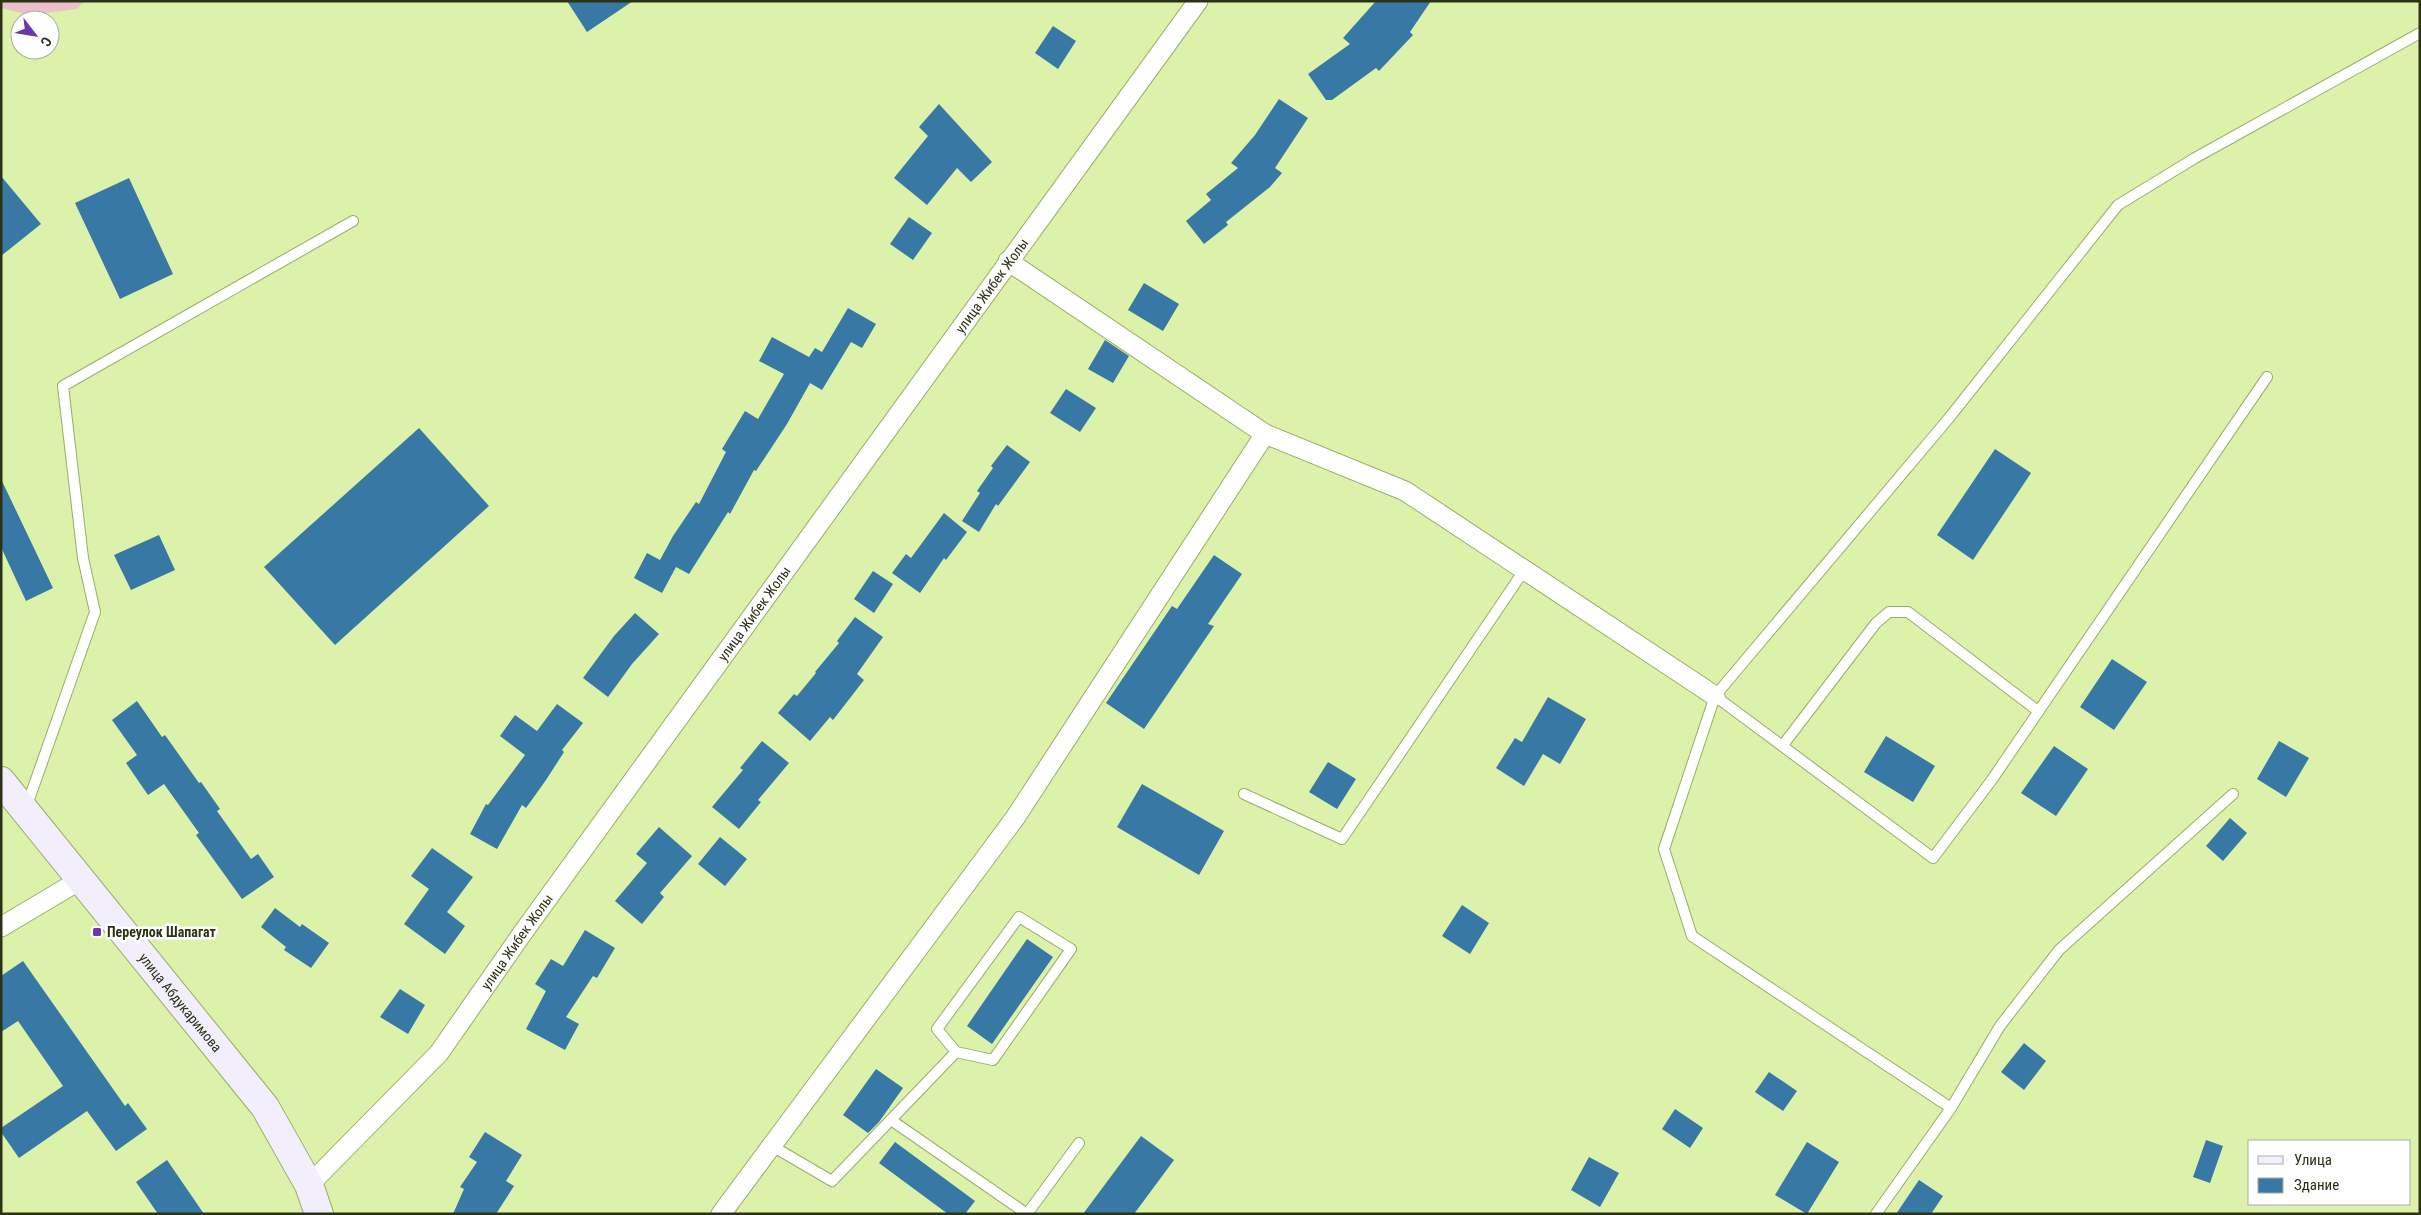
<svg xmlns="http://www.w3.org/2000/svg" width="2421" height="1215" viewBox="0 0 2421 1215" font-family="'Roboto Condensed',sans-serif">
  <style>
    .green { fill: #ebc0cb }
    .building { fill: #3878a5 }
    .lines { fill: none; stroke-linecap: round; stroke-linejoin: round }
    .service-casing { stroke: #9aad68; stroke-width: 12 }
    .minor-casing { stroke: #9aad68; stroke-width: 21 }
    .secondary-casing { stroke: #9aad68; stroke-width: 30 }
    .service { stroke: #fff; stroke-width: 10 }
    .minor { stroke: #fff; stroke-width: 19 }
    .secondary { stroke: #f2eefb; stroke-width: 28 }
    .poi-dot { fill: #6e36ad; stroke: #fff; stroke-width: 2 }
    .labels { text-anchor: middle; stroke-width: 5; stroke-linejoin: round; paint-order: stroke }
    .street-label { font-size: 14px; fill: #2b3216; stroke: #fff }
    .poi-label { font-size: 14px; font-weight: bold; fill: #2b3216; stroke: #fff; text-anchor: start }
  </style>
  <rect width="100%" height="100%" fill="#dcf1a9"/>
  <!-- green -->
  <path class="green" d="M1,1h83l-7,8 -48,6 -28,-7z"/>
  <!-- building -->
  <path class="building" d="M567,1h66l-46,31z
    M1376,1h55l-21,31 3,3 -34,36 -3,-3 -44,32h-6l-18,-26 42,-30 -7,-6z
    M1053,26l23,15 -18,28 -23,-16z
    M1279,99l29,19 -33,50 7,5 -12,14 -44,35 2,3 -24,19 -18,-23 25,-21 -5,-6 32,-26 -7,-5 24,-28z
    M939,104l53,58 -21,20 -14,-14 -30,37 -33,-27 34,-42 -9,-9z
    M1,176l40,48 -40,32z
    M129,178l44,96 -53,25 -45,-96z
    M909,217l23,16 -19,27 -23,-16z
    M1144,283l35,21 -16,27 -35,-21z
    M848,308l28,16 -14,24 -11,-6 -29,48 -12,-7 -23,41 -31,47 -2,-1 -24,44 -2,-2 -39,62 -13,-7 -14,26 -28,-15 13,-25 13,7 13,-24 23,-34 3,2 27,-52 -4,-3 23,-38 13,8 26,-45 -25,-13 13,-24 37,20 6,-9 7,4z
    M1105,340l24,16 -16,27 -25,-14z
    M1066,389l30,19 -16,24 -30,-19z
    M419,428l70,78 -154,139 -71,-78z
    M1007,445l23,17 -32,44 -2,-2 -17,28 -17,-11 18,-28 -3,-2 16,-23 -2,-2z
    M1995,449l36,24 -58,87 -36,-25z
    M1,479l52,109 -27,13 -25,-54z
    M944,513l23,19 -21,28 -2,-2 -24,35 -28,-20 14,-19 5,4z
    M159,535l16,35 -44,20 -17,-35z
    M1214,555l28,19 -34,50 6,2 -70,103 -38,-26 66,-97 5,3z
    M873,571l20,13 -19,29 -20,-14z
    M635,613l24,21 -27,30 -24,33 -25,-19 31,-42z
    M855,617l28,20 -26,37 7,6 -31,40 -3,-3 -20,24 -32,-28 16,-19 3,2 19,-23 -1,-1 24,-29 -2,-2z
    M2112,659l35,23 -33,48 -34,-23z
    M1548,697l38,22 -26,45 -17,-10 -19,32 -28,-18 19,-30 7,4z
    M137,701l25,36 3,-2 34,48 2,-1 19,27 -3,2 34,48 7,-5 16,23 -32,22 -46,-64 3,-2 -35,-49 -16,11 -22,-32 11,-8 -25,-35z
    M557,704l26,19 -21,27 2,2 -18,28 -20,28 -4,-3 -25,44 -27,-15 16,-30 2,1 37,-50 -25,-19 15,-21 22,16z
    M1886,736l49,30 -22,36 -49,-30z
    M762,741l27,22 -31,37 3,2 -22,27 -27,-22 31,-37 -3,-2z
    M2279,741l30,17 -23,39 -29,-18z
    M2054,746l34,23 -32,47 -35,-23z
    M1328,762l28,17 -19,30 -28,-17z
    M1142,784l82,47 -25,44 -82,-48z
    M2230,818l17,15 -24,28 -17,-15z
    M659,827l33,29 -32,37 4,4 -22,27 -27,-23 32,-38 -11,-9z
    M720,837l27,22 -22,27 -27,-22z
    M432,848l41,29 -26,35 18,14 -20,28 -41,-30 25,-35 -18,-13z
    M1462,905l27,18 -19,31 -28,-18z
    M275,908l25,19 2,-3 27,19 -18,25 -27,-18 2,-3 -25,-20z
    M585,930l30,18 -18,30 -4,-2 -27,41 13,7 -14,26 -39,-21 20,-38 -11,-7 16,-25 12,7z
    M1027,939l26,18 -61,87 -25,-18z
    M23,961l102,145 3,-3 19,26 -31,22 -29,-40 -68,47 -18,-26v-4l62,-42 -45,-65 -17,11v-56z
    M400,989l25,16 -17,29 -28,-17z
    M2024,1043l22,18 -22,29 -23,-18z
    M876,1069l27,19 -24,34 -11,11 -25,-18z
    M1769,1072l28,19 -14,20 -28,-19z
    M1675,1109l28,19 -13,20 -28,-19z
    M485,1132l37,23 -16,26 8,5 -18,28h-43l11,-25 -4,-2 17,-25 -8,-5z
    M1141,1136l33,24 -40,54h-51z
    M2206,1140l17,6 -13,37 -17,-6z
    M895,1142l80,59 -10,13h-17l-69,-51z
    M1807,1142l32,20 -32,52 -32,-19z
    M1589,1157l30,16 -19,34 -29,-17z
    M167,1160l37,54h-46l-22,-32z
    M1919,1180l24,16 -12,18h-35z"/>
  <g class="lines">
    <defs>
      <path id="service" d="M1715,696l218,162 58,-77 276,-404
        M1783,745l93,-122 13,-11h19l130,99
        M1244,794l98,45 183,-270
        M26,808l69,-196 -12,-54 -20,-172 290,-165
        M1951,1108l-259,-172 -28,-87 51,-153 234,-278 169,-213 77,-47 225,-125
        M891,1120l136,94 52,-71
        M772,1146l60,35 124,-129 37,8 78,-111 -52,-32 -82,112 19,23
        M1876,1214l75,-106 49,-82 59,-76 174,-156"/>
      <g id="minor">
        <path d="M1008,261l257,173 140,57 310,205"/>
        <path d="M1,927l79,-47"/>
        <path id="s1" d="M309,1185l130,-132 85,-122 674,-930"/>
        <path d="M721,1214l294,-396 250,-384"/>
      </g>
      <g id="secondary">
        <path id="s2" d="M1,781l264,326 44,78 10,29"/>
      </g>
    </defs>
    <!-- service casing -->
    <use href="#service" class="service-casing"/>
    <!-- minor casing -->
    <use href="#minor" class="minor-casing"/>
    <!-- secondary casing -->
    <use href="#secondary" class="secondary-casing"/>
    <!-- service -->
    <use href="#service" class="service"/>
    <!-- minor -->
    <use href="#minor" class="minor"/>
    <!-- secondary -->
    <use href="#secondary" class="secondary"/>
  </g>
  <!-- markers -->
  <rect class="poi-dot" x="92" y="927" width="10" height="10" rx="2.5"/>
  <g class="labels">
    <!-- street labels -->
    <g class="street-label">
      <text dy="5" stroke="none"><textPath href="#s1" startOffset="1131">улица Жибек Жолы</textPath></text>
      <text dy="5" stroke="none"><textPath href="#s1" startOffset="726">улица Жибек Жолы</textPath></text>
      <text dy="5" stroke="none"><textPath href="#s1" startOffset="321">улица Жибек Жолы</textPath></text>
      <text dy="5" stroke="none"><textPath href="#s2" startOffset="285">улица Абдукаримова</textPath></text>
    </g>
    <!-- poi labels -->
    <g class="poi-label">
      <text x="107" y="937">Переулок Шапагат</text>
    </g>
  </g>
  <!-- border -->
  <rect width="2421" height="1215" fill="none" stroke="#2b3216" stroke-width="5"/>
  <!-- legend -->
  <rect x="2248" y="1140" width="162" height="65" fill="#ffffff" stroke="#aaada2"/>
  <rect x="2258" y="1156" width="25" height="8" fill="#f2eefb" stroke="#aaada2"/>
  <text x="2294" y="1165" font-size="15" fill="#2b3216">Улица</text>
  <rect x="2258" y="1178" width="25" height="15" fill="#3878a5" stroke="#aaada2"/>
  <text x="2294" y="1190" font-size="15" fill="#2b3216">Здание</text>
  <!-- north arrow -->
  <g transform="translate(35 35) rotate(121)"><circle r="24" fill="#ffffff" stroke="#aaada2"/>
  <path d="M0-4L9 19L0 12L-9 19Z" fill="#6e36ad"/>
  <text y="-8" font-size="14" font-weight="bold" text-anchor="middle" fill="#2b3216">С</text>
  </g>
</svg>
